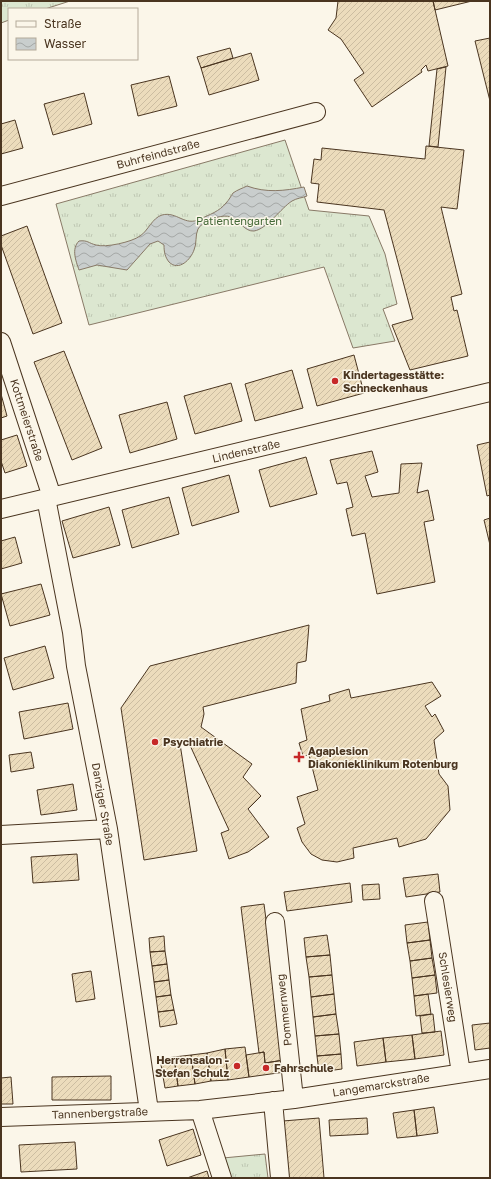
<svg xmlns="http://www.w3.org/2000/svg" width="491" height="1179" viewBox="0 0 491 1179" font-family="'Golos Text',sans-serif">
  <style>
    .grass { fill: url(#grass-tufts); stroke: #887966 }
    .water { fill: url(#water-waves); stroke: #887966 }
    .building { fill: url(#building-hatch); stroke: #4a3520 }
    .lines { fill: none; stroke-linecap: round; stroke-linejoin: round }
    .street-casing { stroke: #4a3520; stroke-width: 20 }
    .street { stroke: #fbf6e9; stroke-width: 18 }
    .poi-dot { fill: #c62828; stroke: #fbf6e9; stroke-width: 1.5 }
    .labels { text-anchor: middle; stroke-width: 3; stroke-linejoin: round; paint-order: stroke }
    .street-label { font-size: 11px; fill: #4a3520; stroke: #fbf6e9 }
    .park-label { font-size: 11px; fill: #436837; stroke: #fbf6e9 }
    .poi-label { font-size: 11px; font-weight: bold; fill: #4a3520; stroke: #fbf6e9; text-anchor: start }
  </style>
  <defs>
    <pattern id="grass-tufts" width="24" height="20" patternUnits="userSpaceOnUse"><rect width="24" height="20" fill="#dce7d0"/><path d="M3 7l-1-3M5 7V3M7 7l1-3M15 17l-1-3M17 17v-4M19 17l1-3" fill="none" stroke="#bec7b2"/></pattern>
    <pattern id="water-waves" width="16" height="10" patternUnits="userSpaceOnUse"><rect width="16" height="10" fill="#c9cecd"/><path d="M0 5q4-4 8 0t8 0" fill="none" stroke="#a5a8a6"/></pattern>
    <pattern id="building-hatch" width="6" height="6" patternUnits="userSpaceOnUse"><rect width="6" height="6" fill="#ecdcbc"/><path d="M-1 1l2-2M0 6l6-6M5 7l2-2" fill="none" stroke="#ccbda1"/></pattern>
  </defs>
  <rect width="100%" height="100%" fill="#fbf6e9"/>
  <!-- grass -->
  <path class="grass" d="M1,1h69l-25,8h-36v11l-8,3z
    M285,140l24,70 60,6 16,38 12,50 -14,5 12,32 -42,7 -29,-81 -235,58 -33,-121z
    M265,1154l3,24h-39l-6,-20z"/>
  <!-- water -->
  <path class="water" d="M247,186c19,7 37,5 57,1l3,9c-5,2 -10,2 -15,5 -11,7 -25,28 -38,30 -9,1 -15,-11 -23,-14 -9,-3 -19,2 -26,6 -3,1 -5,3 -7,6 -3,6 -1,15 -4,21 -3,9 -15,22 -25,12 -4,-5 -5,-10 -5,-17l-6,-4 -8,3 -23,26 -30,-5 -18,5c-3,-9 -8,-21 0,-29 9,-1 9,2 17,4 9,3 36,-3 44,-9 8,-5 12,-18 22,-21 15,-4 23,12 38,4 9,-4 20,-8 26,-16 3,-3 5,-7 7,-10 4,-3 10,-5 14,-7z"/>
  <!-- building -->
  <path class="building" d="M338,1h95l15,65 -20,5 -2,-6 -5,5 1,2 -50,35 -18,-27 10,-7 -23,-34 -13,-9 8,-12z
    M433,1h39l-37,9z
    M490,38v63l-15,-60z
    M230,48l3,10 -32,10 -4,-11z
    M251,53l8,27 -50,15 -8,-27z
    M446,67l-8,80 -9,-1 8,-77z
    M169,76l8,30 -39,10 -7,-31z
    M84,93l8,31 -39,11 -9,-31z
    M15,120l8,28 -22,6v-30z
    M426,146l38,4 -7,59 -16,-2 21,87 -11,3 3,14 3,-1 11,46 -58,14 -18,-45 21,-6 -29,-109 -67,-8 2,-18 -8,-1 3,-24 7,1 1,-12 103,11z
    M27,226l35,97 -29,11 -32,-89v-9z
    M64,351l38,97 -30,12 -38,-98z
    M354,355l10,38 -47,13 -10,-37z
    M292,370l11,38 -48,13 -10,-37z
    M231,383l11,38 -47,13 -11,-38z
    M1,394l6,22 -6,2z
    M167,402l10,37 -47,14 -11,-38z
    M17,435l10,31 -22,7 -4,-12v-21z
    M490,442v53l-3,1 -10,-51z
    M372,451l6,21 -13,4 7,21 27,-4 2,-29 21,-1 -5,30 11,-3 6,30 -10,2 11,60 -58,12 -12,-61 -13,3 -6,-27 7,-2 -6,-25 -10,2 -7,-24z
    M306,457l11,37 -47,13 -11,-37z
    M229,475l10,37 -47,14 -10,-38z
    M169,497l10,37 -47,14 -10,-38z
    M109,507l11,38 -47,13 -11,-37z
    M490,518v27l-6,-25z
    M15,537l7,26 -21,6v-28z
    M41,584l9,31 -40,11 -9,-32z
    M309,625l-3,36 -9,2 -1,20 -93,24 1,7 -3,13 51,37 -9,13 18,19 -13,13 21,28 -21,15 -19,7 -8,-26 8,-3 -41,-89 -8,3 17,107 -53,9 -23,-152 29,-42z
    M45,646l9,32 -41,12 -9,-32z
    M432,682l9,14 -16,10 7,11 3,-3 9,17 -10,9 5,34 9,12 2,24 -24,29 -27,8 -2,-9 -44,10 1,10 -17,4 -15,-2 -11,-6 -9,-12 -5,-14 8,-4 -8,-27 21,-7 -9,-35 -6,1 -4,-13 8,-3 -6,-31 29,-8 -1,-6 20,-6 2,9z
    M68,703l5,26 -49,10 -5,-27z
    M31,752l3,16 -23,4 -2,-17z
    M73,784l4,26 -36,5 -4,-25z
    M77,854l2,26 -46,3 -2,-26z
    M438,874l2,18 -34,5 -3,-19z
    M350,883l2,19 -65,9 -3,-19z
    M379,884l1,15 -17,1 -1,-15z
    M264,904l20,156 -19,3 -1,-11 -5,1 -18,-146z
    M428,922l2,18 -23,3 -2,-18z
    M327,935l3,20 -24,2 -2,-19z
    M164,936l1,15 -15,1 -1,-14z
    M430,940l2,18 -22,3 -3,-18z
    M165,951l2,13 -15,2 -2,-14z
    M330,955l2,20 -23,2 -3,-20z
    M432,958l3,17 -23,3 -2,-17z
    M167,964l2,16 -15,2 -2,-16z
    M91,971l4,28 -19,3 -4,-28z
    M332,975l2,19 -23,3 -2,-20z
    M435,975l2,18 -23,3 -2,-18z
    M169,980l2,15 -15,2 -2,-15z
    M334,994l2,20 -23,3 -2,-20z
    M428,994l3,20 -15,2 -2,-20z
    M171,995l3,15 -16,2 -2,-15z
    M174,1010l3,14 -17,3 -2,-15z
    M336,1014l3,20 -24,2 -2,-19z
    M433,1014l2,18 -13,1 -2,-17z
    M490,1023v25l-15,2 -3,-25z
    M441,1031l3,24 -29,4 -3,-24z
    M339,1034l2,20 -24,2 -2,-20z
    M412,1035l3,24 -29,3 -3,-24z
    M383,1038l3,24 -29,4 -3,-24z
    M245,1047l4,30 -21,3 -3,-31z
    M225,1049l3,31 -17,1 -4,-28z
    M264,1052l1,11 19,-3 1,12 -36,5 -3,-22z
    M207,1053l4,28 -16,3 -4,-29z
    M341,1054l1,15 -23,3 -2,-16z
    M191,1055l4,29 -17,2 -4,-29z
    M174,1057l4,29 -13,2 -5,-29z
    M111,1076v24h-59v-23z
    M11,1077l2,27h-12v-26z
    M434,1107l4,26 -21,3 -3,-26z
    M414,1110l3,26 -20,2 -4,-25z
    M319,1118l5,60h-37l-4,-57z
    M367,1118l1,16 -38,2 -1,-16z
    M193,1129l8,26 -34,11 -8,-26z
    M75,1142l2,27 -56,3 -2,-27z
    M207,1171l2,7h-22z"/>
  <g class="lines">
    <defs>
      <path id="street" d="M1,196l315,-84
        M1,342l51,155
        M46,498l26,134 4,34 32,163 41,282
        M1,509l489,-117
        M1,835l107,-6
        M434,901l27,172
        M275,922l19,177
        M273,1101l7,77
        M200,1110l22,68
        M1,1117l199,-7 94,-11 196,-30"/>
    </defs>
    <!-- street casing -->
    <use href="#street" class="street-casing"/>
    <!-- street -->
    <use href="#street" class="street"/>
  </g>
  <!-- markers -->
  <g class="poi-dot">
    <circle cx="335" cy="381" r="4"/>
    <circle cx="155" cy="742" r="4"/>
    <path d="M297 751h4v4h4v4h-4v4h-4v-4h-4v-4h4z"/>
    <circle cx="237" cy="1066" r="4"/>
    <circle cx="266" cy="1068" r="4"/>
  </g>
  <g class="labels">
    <!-- street labels -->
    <g class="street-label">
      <text transform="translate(158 154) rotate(-15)" y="4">Buhrfeindstraße</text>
      <text transform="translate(27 420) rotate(72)" y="4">Kottmeierstraße</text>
      <text transform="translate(246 451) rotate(-13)" y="4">Lindenstraße</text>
      <text transform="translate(103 804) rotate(80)" y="4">Danziger Straße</text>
      <text transform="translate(448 987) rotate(81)" y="4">Schlesierweg</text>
      <text transform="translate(284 1010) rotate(-96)" y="4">Pommernweg</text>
      <text transform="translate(381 1085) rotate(-9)" y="4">Langemarckstraße</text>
      <text transform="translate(100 1113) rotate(-2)" y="4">Tannenbergstraße</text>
    </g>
    <!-- park labels -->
    <g class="park-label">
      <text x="239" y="225">Patientengarten</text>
    </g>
    <!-- poi labels -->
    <g class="poi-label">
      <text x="343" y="379">Kindertagesstätte:<tspan x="343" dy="13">Schneckenhaus</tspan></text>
      <text x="163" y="746">Psychiatrie</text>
      <text x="308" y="755">Agaplesion<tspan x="308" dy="13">Diakonieklinikum Rotenburg</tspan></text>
      <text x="229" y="1064" text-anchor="end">Herrensalon -<tspan x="229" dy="13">Stefan Schulz</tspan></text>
      <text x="274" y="1072">Fahrschule</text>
    </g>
  </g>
  <!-- border -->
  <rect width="491" height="1179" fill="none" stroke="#4a3520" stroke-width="4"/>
  <!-- legend -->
  <rect x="8" y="8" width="130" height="52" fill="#fbf6e9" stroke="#b4a999"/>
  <rect x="16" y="21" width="20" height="6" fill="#fbf6e9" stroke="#b4a999"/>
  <text x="44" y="28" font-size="12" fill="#4a3520">Straße</text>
  <rect x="16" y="38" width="20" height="12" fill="url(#water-waves)" stroke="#b4a999"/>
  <text x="44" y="48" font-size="12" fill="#4a3520">Wasser</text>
</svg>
